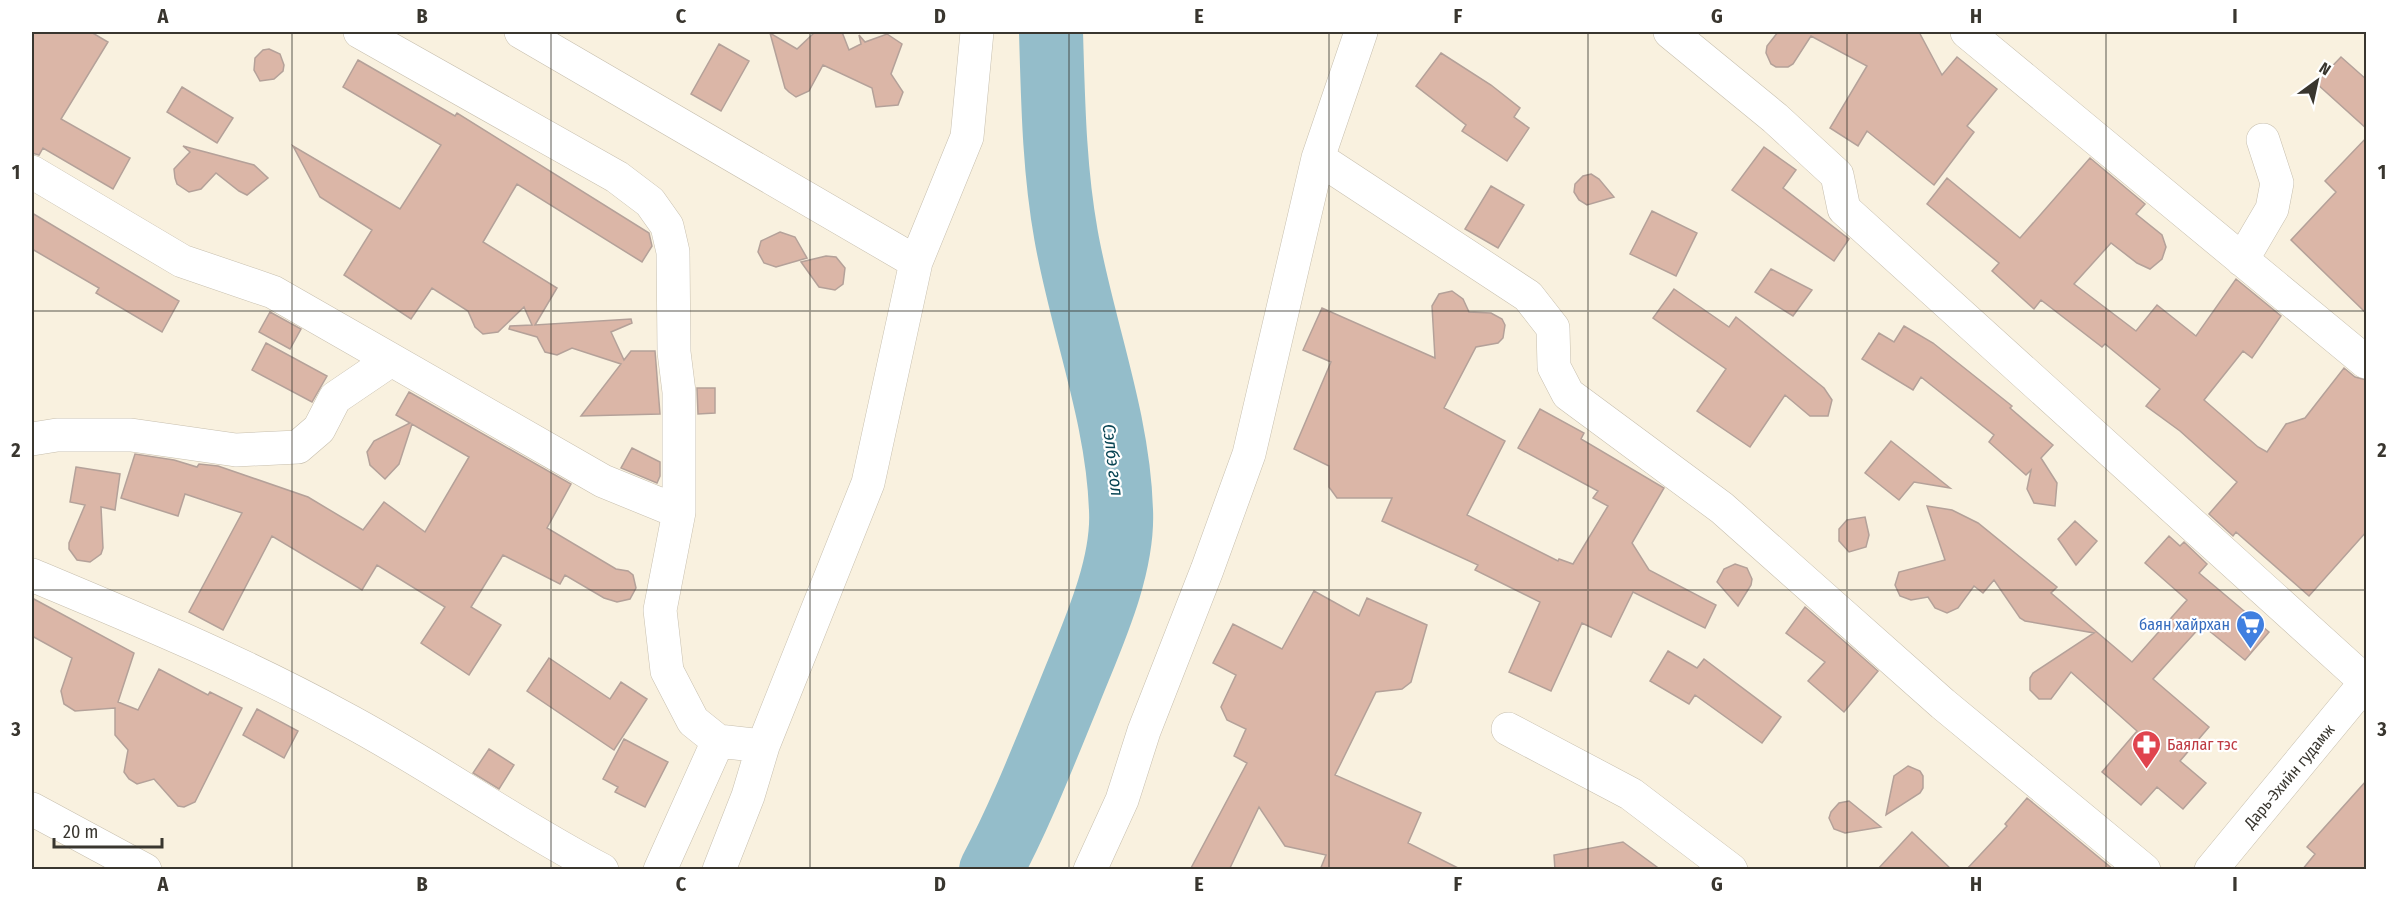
<svg xmlns="http://www.w3.org/2000/svg" width="2398" height="901" viewBox="0 0 2398 901" font-family="'Fira Sans Condensed',sans-serif">
  <style>
    .lines { fill: none; stroke-linecap: round; stroke-linejoin: round }
    .river { stroke: #94bdca; stroke-width: 64 }
    .building { fill: #dbb6a7; stroke: #b4a199; stroke-width: 1.5 }
    .minor-casing { stroke: #c7bfae; stroke-width: 34 }
    .major-casing { stroke: #c7bfae; stroke-width: 34 }
    .minor { stroke: #fff; stroke-width: 33 }
    .major { stroke: #fff; stroke-width: 33 }
    .grid { fill: none; stroke: #39362f; stroke-width: 1.5; stroke-opacity: 0.55 }
    .labels { text-anchor: middle; stroke-width: 4.5; stroke-linejoin: round; paint-order: stroke }
    .shop-label { font-size: 16px; fill: #366cbe; stroke: #fff; text-anchor: end }
    .health-label { font-size: 16px; fill: #be3a42; stroke: #fff; text-anchor: start }
    .street-label { font-size: 16px; fill: #39362f; stroke: #fff }
    .water-label { font-size: 18px; font-style: italic; fill: #064352; stroke: #fff }
    .neatline { fill: none; stroke: #39362f; stroke-width: 2 }
    .grid-label { font-size: 20px; text-anchor: middle; font-weight: bold; fill: #39362f }
  </style>
  <rect width="100%" height="100%" fill="#f9f1df"/>
  <g class="lines">
    <!-- river -->
    <path class="river" d="M991,870c30,-56 53,-116 77,-174 22,-56 56,-126 53,-186 -3,-94 -39,-184 -55,-275 -12,-67 -13,-136 -15,-203"/>
  </g>
  <!-- building -->
  <path class="building" d="M32,32h59l17,10 -47,77 69,39 -17,31 -70,-41 -4,7 -7,-2z
    M815,32h27l7,18 12,-6 -2,-9 6,7 22,-8 15,10 -11,30 12,18 -5,13 -22,2 -4,-19 -49,-23 -14,26 -13,6 -7,-5 -4,-4 -15,-55 27,16z
    M1778,32h141l23,43 15,-18 40,32 -30,37 7,6 -40,53 -67,-54 -9,15 -28,-18 37,-62 -56,-30 -18,28 -5,3h-12l-5,-3 -5,-11 1,-7z
    M719,44l30,17 -28,50 -30,-17z
    M269,49l11,5 4,11 -1,6 -9,8 -14,2 -6,-11 1,-12 8,-8z
    M1441,53l50,32 29,23 -6,9 15,11 -22,33 -45,-30 4,-6 -50,-39z
    M2341,57l26,23v49l-51,-46z
    M358,60l97,56 2,-3 192,120 3,13 -10,16 -125,-78 -34,58 74,46 -22,37 96,-6 1,4 -21,9 13,28 7,-9h24l5,63 -79,2 40,-52 -49,-16 -15,7 -12,-3 -8,-15 -28,-8 1,-3 22,-1 -8,-18 -26,25 -15,2 -8,-7 -7,-16 -36,-23 -21,31 -67,-44 28,-45 -52,-33 -27,-51 107,63 41,-64 -98,-58z
    M182,87l51,31 -16,25 -50,-31z
    M2367,137v177l-76,-74 45,-48 -11,-11z
    M183,146l71,19 14,13 -21,17 -8,-4 -23,-18 -15,16 -12,3 -12,-8 -2,-6 -1,-9 16,-17z
    M1764,147l32,23 -13,18 66,51 -15,22 -102,-71z
    M2090,158l55,46 -9,10 26,21 4,12 -4,12 -12,10 -13,-6 -26,-20 -37,41 62,47 21,-26 39,31 40,-57 45,37 -29,42 -9,-7 -39,49 54,47 9,5 19,-28 19,-6 39,-50 11,9 12,3v151l-58,65 -73,-64 -3,4 -24,-22 28,-32 -57,-51 -34,-25 14,-17 -55,-45 -3,3 -61,-47 -7,9 -42,-38 7,-8 -72,-59 20,-26 73,60z
    M1591,174l8,5 15,18 -27,8 -8,-5 -5,-8 1,-8 8,-8z
    M1491,186l33,19 -26,43 -33,-19z
    M1652,211l45,22 -21,43 -46,-22z
    M32,213l147,88 -17,31 -66,-39 3,-5 -67,-39z
    M780,232l15,5 12,21 -31,9 -12,-4 -6,-11 3,-11z
    M826,256l10,1 9,11 -2,16 -8,6 -16,-3 -18,-25z
    M1771,269l41,21 -19,26 -38,-24z
    M1674,289l55,38 7,-10 88,71 8,12 -4,16h-18l-25,-21 -35,52 -53,-36 29,-42 -73,-51z
    M1452,291l11,8 6,13 22,1 11,6 3,6 -2,13 -5,5 -22,4 -32,61 61,33 -38,74 91,46 1,-2 14,5 35,-58 -15,-8 5,-7 -80,-43 22,-39 44,24 -3,6 83,49 -32,55 17,27 67,35 -11,23 -72,-36 -22,45 -29,-14 -31,68 -42,-19 31,-70 -65,-32 3,-5 -96,-44 10,-23h-55l-8,-11v-21l-35,-17 37,-87 -28,-12 19,-42 113,50 -3,-52 7,-12z
    M270,312l31,17 -11,20 -31,-17z
    M1904,326l29,17 79,63 -2,2 43,37 -12,13 16,25 -2,23 -21,-3 -7,-14 4,-19 -5,5 -37,-33 5,-7 -73,-58 -8,13 -51,-31 17,-26 15,9z
    M266,343l61,33 -15,26 -60,-32z
    M697,388h18v25l-17,1z
    M409,392l162,92 -24,44 69,41 12,2 5,4 3,13 -6,11 -13,3 -13,-4 -39,-23 -5,9 -57,-29 -32,52 30,18 -32,50 -48,-32 24,-36 -68,-42 -15,25 -90,-54 -49,94 -34,-18 53,-99 -57,-19 -7,22 -57,-18 14,-44 39,6 23,7 2,-3 19,2 90,31 55,33 21,-28 41,30 44,-75 -57,-33 -13,40 -14,15 -15,-14 -3,-13 7,-11 36,-18 -14,-8z
    M1891,441l59,47 -36,-6 -15,18 -34,-27z
    M632,448l28,14v14l-3,7 -36,-15z
    M76,467l44,7 -5,36 -14,-3 2,41 -2,6 -11,8 -13,-2 -8,-11v-6l16,-38 -15,-3z
    M1927,506l25,4 26,13 79,64 -6,6 81,69 55,-62 -42,-37 24,-27 11,10 4,-4 23,22 -8,9 70,59 -24,28 -43,-35 -49,54 56,48 -29,34 26,22 -23,26 -26,-22 -16,18 -39,-33 35,-41 -66,-59 -20,27h-12l-9,-9v-12l3,-5 61,-40 -69,-12 -5,-3 -26,-38 -11,13 -9,-7 -16,22 -11,5 -12,-5 -7,-11 -17,3 -11,-4 -5,-11 4,-13 46,-12z
    M1865,517l4,18 -3,12 -17,5 -10,-11v-12l8,-9z
    M2075,521l22,20 -21,24 -18,-26z
    M1735,564l12,4 5,11 -1,6 -13,21 -21,-24 7,-13z
    M1314,591l45,25 8,-18 60,27 -16,57 -9,7 -26,3 -41,83 86,38 -13,30 54,27h-142l6,-15 -41,-9 -26,-39 -30,63h-39l57,-107 -13,-7 12,-27 -19,-9 -6,-13 15,-32 -23,-12 20,-39 49,25z
    M32,598l102,55 -16,49 20,8 21,-41 49,26 2,-3 32,16 -47,94 -11,5 -6,-1 -24,-27 -17,5 -8,-5 -5,-7 4,-22 -13,-15v-27l-40,3 -11,-7 -3,-13 11,-33 -40,-22z
    M1805,607l73,64 -34,41 -36,-31 17,-19 -39,-29z
    M1668,651l29,17 7,-9 77,58 -19,26 -67,-48 -6,9 -39,-23z
    M549,658l61,41 11,-17 26,17 -33,51 -87,-59z
    M257,709l41,22 -14,27 -41,-23z
    M624,739l44,23 -23,45 -30,-15 3,-5 -15,-8z
    M489,749l25,16 -15,24 -26,-16z
    M1908,766l12,5 3,5v12l-3,5 -34,22 8,-39z
    M2367,780v90h-65l13,-16 -8,-7z
    M2027,798l87,72h-148l41,-44 -2,-2z
    M1849,801l32,26 -36,6 -11,-4 -5,-11 2,-6 8,-9z
    M1912,832l40,38h-75z
    M1623,842l38,28h-106l-1,-15z"/>
  <g class="lines">
    <defs>
      <path id="minor" d="M360,32l257,145 33,25 17,24 6,26 1,100 5,40v120l-19,98 7,61 26,50 25,20 45,5 -15,50 -29,74
        M521,32l395,230
        M1670,32l105,86 62,57 7,34 522,473
        M1967,32l399,330
        M1318,158l210,138 25,32 1,39 14,27 154,114 221,196 201,166
        M32,172l150,89 91,31 330,189 76,31
        M2242,260l30,-51 5,-26 -14,-43
        M32,439l25,-4h74l105,15 62,-3 21,-18 16,-31 56,-38
        M32,575c105,44 210,87 310,142 89,47 170,106 260,153
        M1508,729l123,65 100,76
        M763,746l105,-263 48,-221 51,-125 10,-105
        M32,809l113,61
        M660,870l58,-129
        M1090,870l32,-70 22,-69 63,-161 42,-116 69,-296 43,-126"/>
      <path id="major" d="M2211,870l155,-188"/>
    </defs>
    <!-- minor casing -->
    <use href="#minor" class="minor-casing"/>
    <!-- major casing -->
    <use href="#major" class="major-casing"/>
    <!-- minor -->
    <use href="#minor" class="minor"/>
    <!-- major -->
    <use href="#major" class="major"/>
  </g>
  <!-- grid -->
  <path class="grid" d="M292,32v838M551,32v838M810,32v838M1069,32v838M1329,32v838M1588,32v838M1847,32v838M2106,32v838M32,311h2334M32,590h2334"/>
  <!-- icons -->
  <defs>
    <symbol id="supermarket-pin" viewBox="-11 -11 22 30"><path d="M0 17L-7.5 6A9.5 9.5 0 1 1 7.5 6Z" fill="#3f7fe0" stroke="#fff"/><path d="M-6-5.5h2.5l.6 2H6L4.5 2H-2.5L-4.4-4H-6ZM-1.5 3.2a1.3 1.3 0 1 0 .1 0ZM3 3.2a1.3 1.3 0 1 0 .1 0Z" fill="#fff"/></symbol>
    <symbol id="pharmacy-pin" viewBox="-11 -11 22 30"><path d="M0 17L-7.5 6A9.5 9.5 0 1 1 7.5 6Z" fill="#e0444e" stroke="#fff"/><path d="M-2-6h4v4h4v4h-4v4h-4v-4h-4v-4h4Z" fill="#fff"/></symbol>
  </defs>
  <g fill-rule="evenodd">
    <use href="#supermarket-pin" x="2234" y="608" width="33" height="45"/>
    <use href="#pharmacy-pin" x="2130" y="728" width="33" height="45"/>
  </g>
  <g class="labels">
    <!-- shop labels -->
    <g class="shop-label">
      <text x="2230" y="630">баян хайрхан</text>
    </g>
    <!-- health labels -->
    <g class="health-label">
      <text x="2167" y="750">Баялаг тэс</text>
    </g>
    <!-- street labels -->
    <g class="street-label">
      <text transform="translate(2289 776) rotate(-50)" y="6">Дарь-Эхийн гудамж</text>
    </g>
    <!-- water labels -->
    <g class="water-label">
      <text transform="translate(1113 460) rotate(83)" y="6">Сэлбэ гол</text>
    </g>
  </g>
  <!-- border -->
  <rect width="2398" height="901" fill="none" stroke="#ffffff" stroke-width="66"/>
  <!-- north arrow -->
  <g transform="translate(2317 81) rotate(33)" stroke="#ffffff" stroke-width="4.5" paint-order="stroke">
  <path d="M0-4.5L10 22L0 15L-10 22Z" fill="#39362f"/>
  <text y="-9" font-size="16" font-weight="bold" text-anchor="middle" fill="#39362f">N</text>
  </g>
  <!-- scale -->
  <path d="M54 838v9h108v-9" fill="none" stroke="#39362f" stroke-width="3"/>
  <text x="63" y="838" font-size="18" fill="#39362f" stroke="#ffffff" stroke-width="4.5" paint-order="stroke">20 m</text>
  <rect x="33" y="33" width="2332" height="835" class="neatline"/>
  <g class="grid-label">
    <text x="163" y="23">A</text>
    <text x="422" y="23">B</text>
    <text x="681" y="23">C</text>
    <text x="940" y="23">D</text>
    <text x="1199" y="23">E</text>
    <text x="1458" y="23">F</text>
    <text x="1717" y="23">G</text>
    <text x="1976" y="23">H</text>
    <text x="2235" y="23">I</text>
    <text x="16" y="179">1</text>
    <text x="2382" y="179">1</text>
    <text x="16" y="457">2</text>
    <text x="2382" y="457">2</text>
    <text x="16" y="736">3</text>
    <text x="2382" y="736">3</text>
    <text x="163" y="891">A</text>
    <text x="422" y="891">B</text>
    <text x="681" y="891">C</text>
    <text x="940" y="891">D</text>
    <text x="1199" y="891">E</text>
    <text x="1458" y="891">F</text>
    <text x="1717" y="891">G</text>
    <text x="1976" y="891">H</text>
    <text x="2235" y="891">I</text>
  </g>
</svg>
